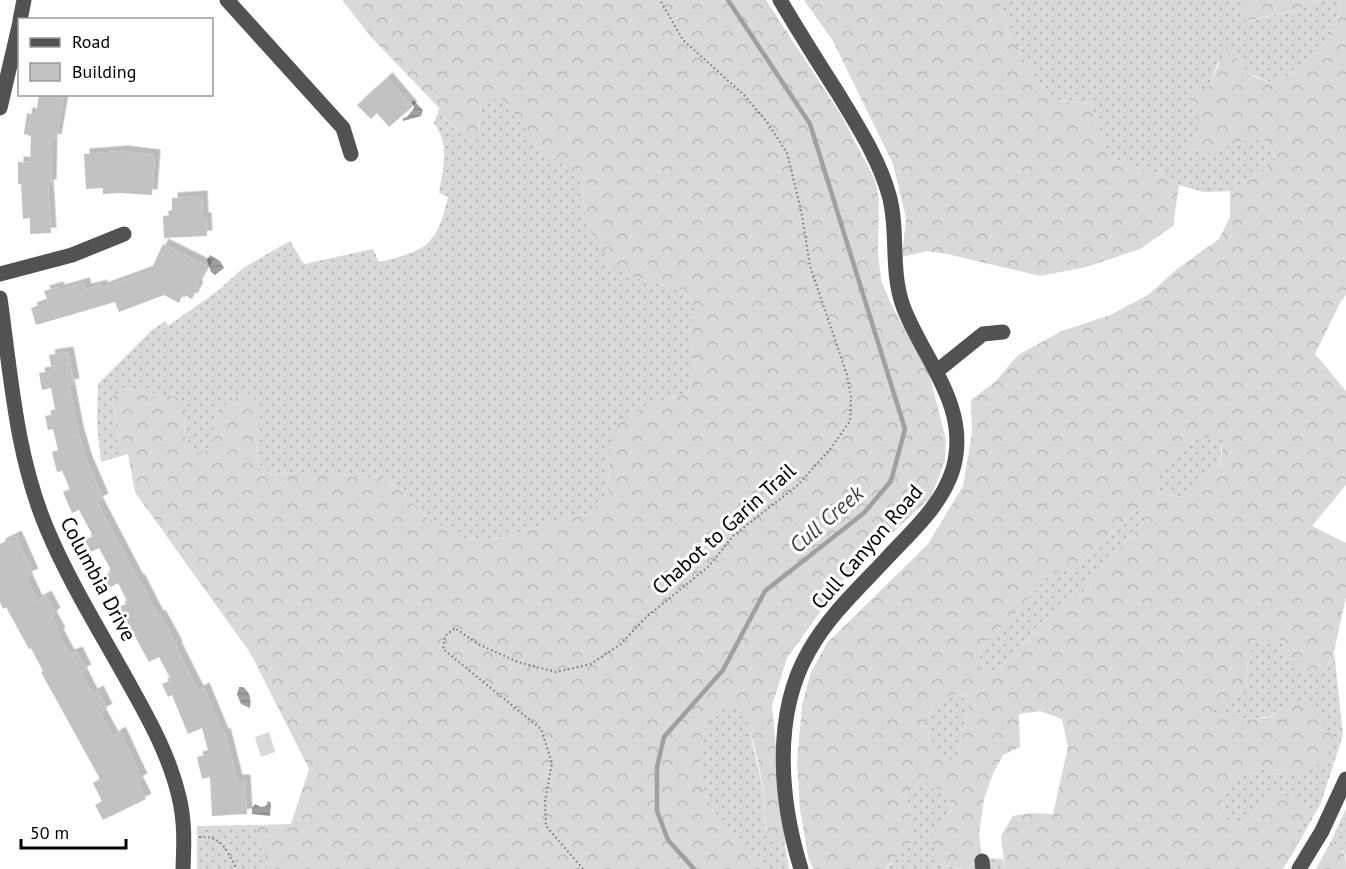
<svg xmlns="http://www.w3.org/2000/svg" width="1346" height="869" viewBox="0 0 1346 869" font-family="'PT Sans',sans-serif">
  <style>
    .grass { fill: url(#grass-dots) }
    .forest { fill: url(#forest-crowns); fill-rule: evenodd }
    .garden { fill: #d9d9d9 }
    .water { fill: url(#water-rules) }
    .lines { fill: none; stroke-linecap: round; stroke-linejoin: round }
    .stream { stroke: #a0a0a0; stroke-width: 4.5 }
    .building { fill: #c2c2c2; filter: url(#shadow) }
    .path { stroke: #747474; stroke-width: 2; stroke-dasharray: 1.5 3; stroke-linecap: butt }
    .minor { stroke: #525252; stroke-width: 15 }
    .labels { text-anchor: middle; stroke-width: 6; stroke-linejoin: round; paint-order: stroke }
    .street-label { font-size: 21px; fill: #000; stroke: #fff }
    .water-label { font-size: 22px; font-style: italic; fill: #414141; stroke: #fff }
  </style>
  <defs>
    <pattern id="grass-dots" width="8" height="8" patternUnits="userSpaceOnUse" patternTransform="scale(1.5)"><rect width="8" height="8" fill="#d9d9d9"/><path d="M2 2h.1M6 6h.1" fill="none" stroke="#b8b8b8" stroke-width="1.8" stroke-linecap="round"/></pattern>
    <pattern id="forest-crowns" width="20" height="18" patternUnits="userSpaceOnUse" patternTransform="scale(1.5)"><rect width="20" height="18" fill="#d9d9d9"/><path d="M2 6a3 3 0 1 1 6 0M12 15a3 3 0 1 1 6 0" fill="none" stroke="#b8b8b8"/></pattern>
    <pattern id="water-rules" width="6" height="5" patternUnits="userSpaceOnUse" patternTransform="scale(1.5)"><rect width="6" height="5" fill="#a0a0a0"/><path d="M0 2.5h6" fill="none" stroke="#888"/></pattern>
    <filter id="shadow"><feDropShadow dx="5.5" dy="-5.5" stdDeviation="0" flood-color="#0004"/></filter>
  </defs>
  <rect width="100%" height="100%" fill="#fff"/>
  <!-- grass -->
  <path class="grass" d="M999,0h240l9,21 52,-12 19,-9h23l-7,27 -15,24 -45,33 -57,-22 -8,23 -8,41 -12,22 21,5 29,-12 27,-2 9,20 -9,10 -37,22 -26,1 -25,-7 -20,-11 -29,-8 -21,-9 -10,-22 -9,-33 -14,1 -23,-4 -17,-20 -27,-45z
    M499,97l22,25 19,26 23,16 17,17 8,46 39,49 62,15 7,23 -7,19 5,29 -6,30 -41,13 -39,51 1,35 -20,22 -50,13 -31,11 -46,2 -35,-22 -25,-25 -19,-15 -22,1 -29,-6h-32l-28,3 -14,-12 -1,-28 4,-27 -46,7 -2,26 -10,13c-22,-11 -20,-21 -16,-42l-44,-21 -18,-3 -13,10 6,44 10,12 -27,8 -4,-38 1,-40 55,-55 13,-8 2,5 51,-36 24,-22 47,-27 14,23 69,-15 6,13c48,-12 57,-15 69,-65l-9,-4c4,-25 11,-48 -5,-70l4,-11 18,17 23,4 2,-31z
    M1213,437l9,3 -2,24 -22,15 -15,18 -24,-4 -3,-16 39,-37z
    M1137,508l9,12 -36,38 -29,37 -16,8 -15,10 -21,23 -14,22 -23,13 -12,-1 -2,-14 9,-18 20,-14 24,-30 19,-19 28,-10z
    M1254,640h27l10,21 35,8 8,-17 9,83 -22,68 -28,50 6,-26 7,-14 -49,-7 -12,18 -18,-2 -6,-22 16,-23 28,-8 27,6 -8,-69 -15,11 -27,2 -30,-7 34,-26 2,-25z
    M960,694l9,9c-2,18 -8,34 -11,53l-10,5 -18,-12c-4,-31 -6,-50 30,-55z
    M740,705l7,13 13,58 4,22 1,29 15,21 5,-4 4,25h-26l-33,-32 -17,-25 -12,-31 -2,-25 7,-30 20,-20z
    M922,781l26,13 3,17 -9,8 -2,45 22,5h-77l6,-5 19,-54 -7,-19z
    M1346,809v47l-2,-4 -13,-11z
    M255,825l13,44h-71v-43z
    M982,858l21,1 2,10h-41z"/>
  <!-- forest -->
  <path class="forest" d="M342,0h424l75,115 34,65 4,20 -1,53 3,27 10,24 38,69 17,67 -1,21 -14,36 -84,78 -60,83 -15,48 12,121 1,17 -5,4c-4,-3 -8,-4 -10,-9 -7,-13 -4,-27 -6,-42 -3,-25 -12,-70 -24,-91h-14l-20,20 -7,30 2,25 12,31 17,25 33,32h-495l-13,-44 36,-1 18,-55 -58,-115 -116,-162 -7,-38 -10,-12 -6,-45 13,-9 51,9 11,15c-4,21 -6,31 16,42l10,-13 2,-26 15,-15 21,-7 10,15 -4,27 1,28 14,12 28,-3h32l29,6 22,-1 19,15 25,25 35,22 46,-2 31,-11 50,-13 20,-22 -1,-35 6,-29 33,-22 41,-13 6,-30 -5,-29 7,-19 -7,-23 -62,-15 -19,-14 -20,-35 -8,-46 -17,-17 -23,-16 -19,-26 -21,-24 -19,4 -2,31 -5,11 -36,-32 1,-4 -68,-71z
    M804,0h195l10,34 27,45 17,20 23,4 14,-1 9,33 10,22 21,9 29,8 20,11 -6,41 -33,23 -54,18 -46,9 -93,-22 -20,-3 -25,6 4,-39 -13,-54 -60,-123z
    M1239,0h80l-19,9 -53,12z
    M1342,0h4v295l-5,6 -26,53 31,37v94l-34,41 34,17v54l-12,55 -8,17 -17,6 -18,-14 -10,-21h-27l-6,21 -2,25 -33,26 29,7 27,-1 15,-12 17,-6 13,9 20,30 -7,18 -14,11 -21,7 -27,-6 -28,8 -16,23 6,22 18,2 12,-18 18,-14 23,6 8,15 -7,14 -6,26 -10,16h-278l-4,-33 12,-20 19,-3 21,1 15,-67 -6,-28 -22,-8 -21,3 1,33 -17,8 -10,19 -9,25 -5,34 3,25 -18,11 -24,-5 -9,-25 11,-20 9,-8 -3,-17 -26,-13 -19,11 7,18 1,32 -26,27h-72l-5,-12 -8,-48 -3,-46 5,-58 9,-33 16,-29 101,-99 35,-58 9,-53 -1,-33 24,-18 23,-27 44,-24 48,-16 38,-20 29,-26 42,-30 11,-22v-26l37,-22 9,-11 -9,-18 -27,1 -29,12 -21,-5 12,-22 -14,-33 22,-8 17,-41 22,31 26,9 45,-33 15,-24zM1213,437l9,3v13l-2,11 -22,15 -16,18 -23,-4 -2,-16 38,-37zM1137,508l9,12 -36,38 -29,37 -16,8 -15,10 -21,23 -14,22 -23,13 -11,-1 -3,-14 9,-18 20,-14 24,-30 19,-19 28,-10zM960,694l9,9c-2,18 -8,35 -11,53l-10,5 -18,-12c-4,-31 -6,-50 30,-55z
    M1331,841c13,11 15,11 15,28h-30z"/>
  <!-- garden -->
  <path class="garden" d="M269,732l6,20 -14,5 -6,-20z"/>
  <!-- water -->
  <path class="water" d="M412,101h2l9,9 -2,6 -18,5v-3l4,-1 7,-9z
    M210,255l10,6 4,7 -9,7 -4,-3 -4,-12z
    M239,687h4c8,7 8,11 7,21l-9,-4 -4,-10z
    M268,801l3,2 -1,13 -18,-2v-6l3,-4 6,3 5,-1z"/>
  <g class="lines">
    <!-- stream -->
    <path class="stream" d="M694,869l-26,-29 -11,-29v-44l7,-30 59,-67 42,-79 99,-78 27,-32 14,-52 -95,-305 -82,-124"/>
  </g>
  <!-- building -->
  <path class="building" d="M387,78l25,29 -23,20 -12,-14 -6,6 -14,-14z
    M39,94h25l-8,46 -4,-1 -1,46h-3l3,48 -21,1v-16l-7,1 -2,-35h-3v-22l12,1 1,-27 -7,-2 3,-21 9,2z
    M122,151l33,4 -3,40 -31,-2 -18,1v-6l-17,1 -2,-35z
    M202,196l1,22h3l1,18 -43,2 -1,-22 9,-1v-17z
    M163,244l44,22 -11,20 2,1 -6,12 -9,-5 -4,9 -15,-8 -45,17 -4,-10 -79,23 -5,-17 17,-6 -4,-11 14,-4 1,3 25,-7 2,6 16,-4v3l49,-18z
    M68,352l6,32 -5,1 9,46 8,28 17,40 -6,3 41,78 1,-1 19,37 2,-1 17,31 -1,1 22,44 6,-3 19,46 2,-1 12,47h8l2,34 -35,2 -2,-39 -8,2 -5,-22 12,-3 -7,-26 -14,6 -16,-39 -4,2 -6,-13 9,-4 -12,-23 -10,5 -30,-55 9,-4 -10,-20 -9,5 -6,-12 9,-4 -13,-24 -8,4 -6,-12 8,-4 -14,-26 -7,3 -9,-21 7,-3 -8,-18 -5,1 -5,-20 6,-2 -5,-21 -5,1 -3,-14 11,-2 -5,-26 -9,2 -3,-17 13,-2 -3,-16z
    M16,536l17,38 -7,3 11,24 9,-5 9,17 -4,3 9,17 -2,1 11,21 8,-3 9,18 -5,2 11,22 6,-3 9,18 -7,4 13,24 7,-5 22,47 -5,2 9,18 -43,21 -8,-15 7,-4 -9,-18 7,-4 -59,-107 2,-1 -12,-23 -2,1 -23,-42 -3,2 -3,-7v-58z"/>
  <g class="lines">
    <!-- path -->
    <path class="path" d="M199,837c24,-2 27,14 38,32
      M583,869l-37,-43 -1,-25 7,-38 -11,-34 -98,-80 2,-13 10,-8 23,16 40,18 38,10 35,-8 30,-20 23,-25 65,-53 25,-31 64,-50 33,-37 19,-27 1,-24 -4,-22 -37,-109 -9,-56 -14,-57 -20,-31 -23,-27 -61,-55 -23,-40"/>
    <!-- minor -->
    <path class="minor" d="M227,0l116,128 8,26
      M780,0c19,32 39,64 59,95 19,32 40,64 50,100 10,36 1,75 14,111 20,54 68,100 50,163 -11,36 -41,62 -66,89 -27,29 -58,57 -78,93 -37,64 -29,150 -8,218
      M20,20l4,-20
      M0,108l20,-86
      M0,274l72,-19 52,-21
      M0,298c11,78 16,158 47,231 23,55 56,107 85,160 19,34 38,69 47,108 6,24 5,48 4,72
      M937,371l46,-37 20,-2
      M982,861l1,8
      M1299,869l23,-38 24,-52"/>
  </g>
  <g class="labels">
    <!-- street labels -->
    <g class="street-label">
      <text transform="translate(724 529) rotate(-42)" y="7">Chabot to Garin Trail</text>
      <text transform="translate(867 547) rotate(-49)" y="7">Cull Canyon Road</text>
      <text transform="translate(98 579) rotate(62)" y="7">Columbia Drive</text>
    </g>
    <!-- water labels -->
    <g class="water-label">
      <text transform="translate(826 519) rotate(-41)" y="8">Cull Creek</text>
    </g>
  </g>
  <!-- legend -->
  <rect x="18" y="18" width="195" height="78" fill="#ffffff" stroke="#999999" stroke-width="1.5"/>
  <rect x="30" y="38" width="30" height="9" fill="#525252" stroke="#999999" stroke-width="1.5"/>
  <text x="72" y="48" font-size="18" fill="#000000">Road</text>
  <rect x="30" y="63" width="30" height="18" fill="#c2c2c2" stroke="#999999" stroke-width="1.5"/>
  <text x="72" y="78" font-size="18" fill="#000000">Building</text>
  <!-- scale -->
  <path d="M21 839v9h105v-9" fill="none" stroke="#000000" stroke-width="3"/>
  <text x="30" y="839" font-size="18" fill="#000000" stroke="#ffffff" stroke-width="4.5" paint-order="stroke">50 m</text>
</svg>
